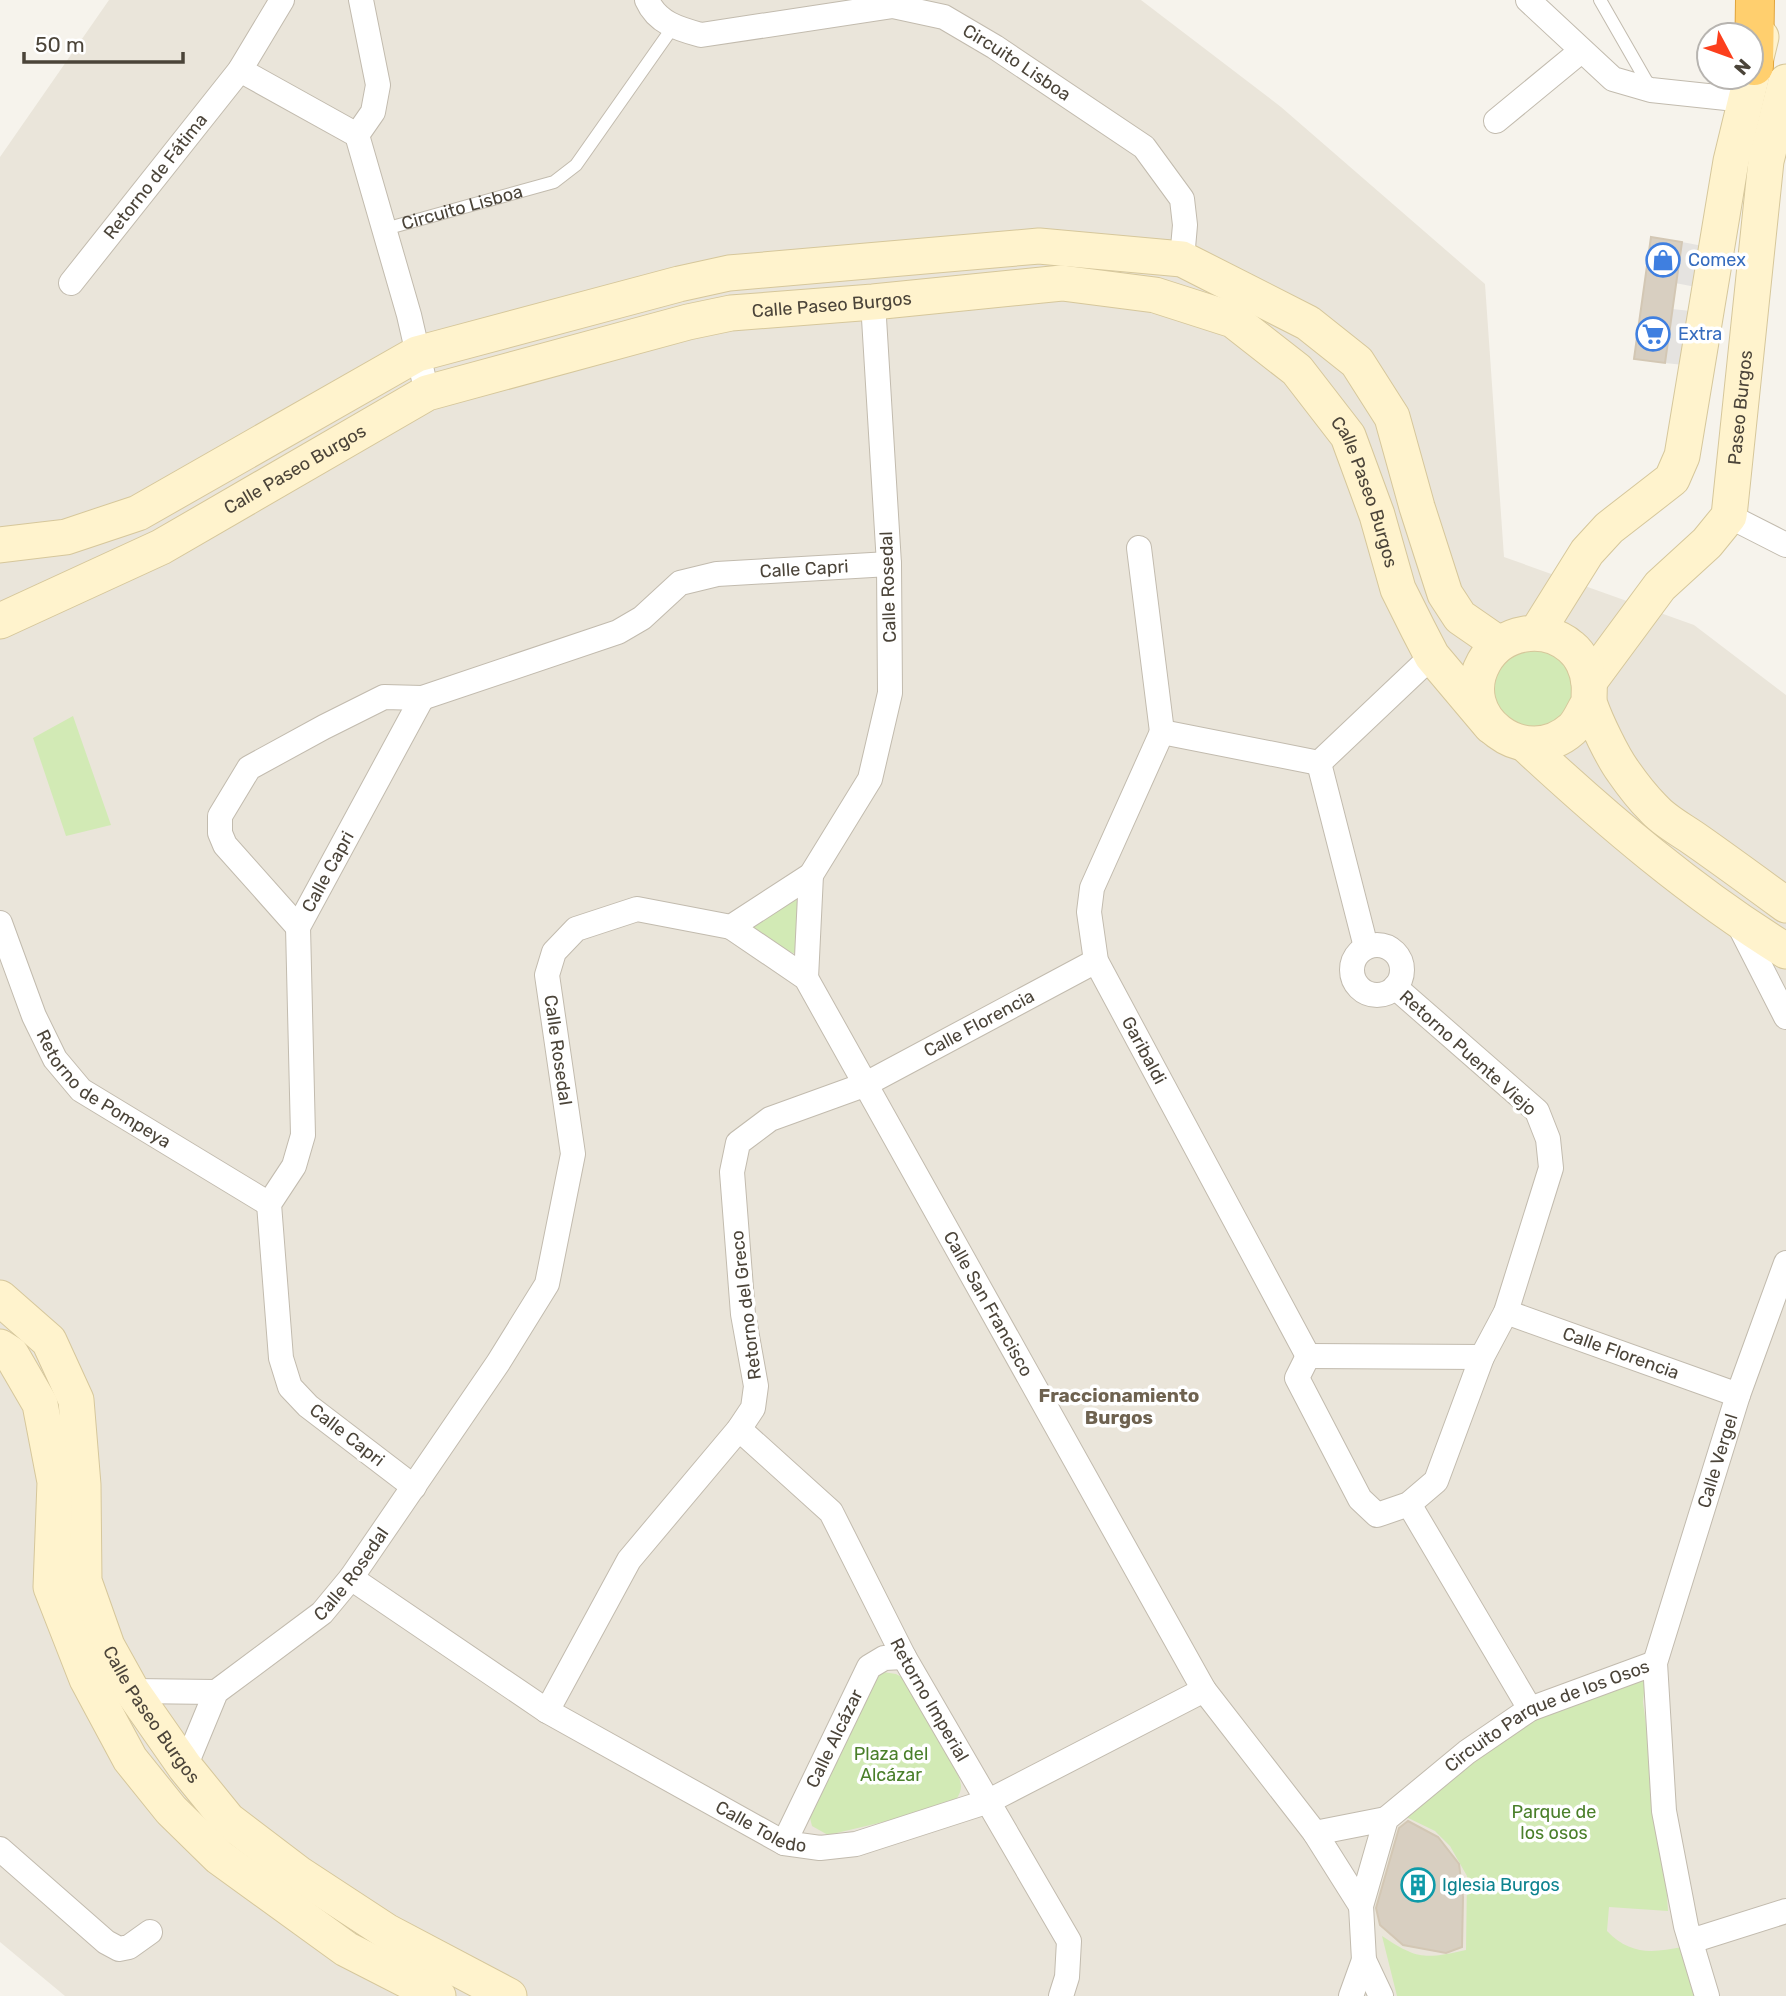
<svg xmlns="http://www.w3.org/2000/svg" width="1786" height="1996" viewBox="0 0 1786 1996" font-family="Rubik,sans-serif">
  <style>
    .residential { fill: #eae5da }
    .green { fill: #d2eab5 }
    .parking { fill: #e5e3e0 }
    .building { fill: #d8cfc1; stroke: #d3c7b4; stroke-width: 2 }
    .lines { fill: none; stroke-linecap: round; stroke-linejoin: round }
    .lane-casing { stroke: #c2bbae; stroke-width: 14 }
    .street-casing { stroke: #c2bbae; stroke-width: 26 }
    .secondary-casing { stroke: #d6c79b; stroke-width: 37 }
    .highway-casing { stroke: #e0a43c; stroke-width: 40 }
    .lane { stroke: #fff; stroke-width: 12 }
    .street { stroke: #fff; stroke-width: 24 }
    .secondary { stroke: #fff3cd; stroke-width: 35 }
    .highway { stroke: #ffcf6e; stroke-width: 38 }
    .labels { text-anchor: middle; stroke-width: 7; stroke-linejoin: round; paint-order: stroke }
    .street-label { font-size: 18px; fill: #4b4439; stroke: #fff }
    .shop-label { font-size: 18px; fill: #366cbe; stroke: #fff; text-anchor: start }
    .park-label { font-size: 18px; fill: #4a7f2a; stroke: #fff }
    .culture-label { font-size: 18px; fill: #0d838f; stroke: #fff; text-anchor: start }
    .neighbourhood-label { font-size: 19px; font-weight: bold; fill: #6e6250; stroke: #fff }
  </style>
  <rect width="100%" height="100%" fill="#f6f3ec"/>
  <!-- residential -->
  <path class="residential" d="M109,0h1032l140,107 204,177 19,273 190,68 92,70v1301h-1721l-65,-54v-1785z"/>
  <!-- green -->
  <path class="green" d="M1540,647l34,20v49l-40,15c-12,-6 -30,-11 -36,-24 -10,-18 2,-49 21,-57 6,-2 15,-2 21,-3z
    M73,716l38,109 -45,11 -33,-98z
    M797,899l3,57 -59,-26z
    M883,1672l13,2 9,5c12,20 55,89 56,107 0,8 -5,14 -10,20l-123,29 -16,-9 -3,-12 54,-125z
    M1646,1675l-3,27 22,163 3,46 -59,-4 -2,24c23,24 45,22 75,16l22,49h-307l-15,-60c36,24 43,23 84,14l1,-74 -17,-30 -15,-15 -35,-17 82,-70 62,-29z"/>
  <!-- parking -->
  <path class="parking" d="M1682,242l21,4 -7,41 -21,-4z
    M1672,309l19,2 -7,54 -19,-2z"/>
  <!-- building -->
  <path class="building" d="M1651,237l31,5 -17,121 -31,-4z
    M1408,1821l30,16 21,27 4,33 -1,50 -16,6 -43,-8 -23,-20 -4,-17 23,-80z"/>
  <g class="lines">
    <defs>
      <g id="lane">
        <path d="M1600,0l51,89"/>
        <path id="s1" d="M385,229l169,-47 22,-17 97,-138"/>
      </g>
      <g id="street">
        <path id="s2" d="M647,0c10,23 32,29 54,35l192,-29 51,11 51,30 149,100 38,52 3,26 -3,34"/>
        <path d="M1528,0l85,79 38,11 94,10"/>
        <path d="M240,70l117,65 52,180 18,78"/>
        <path d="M1496,121l85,-70"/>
        <path d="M357,135l16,-23 5,-27 -17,-85"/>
        <path id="s3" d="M71,283l169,-213 42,-70"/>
        <path d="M1729,516l57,29"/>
        <path d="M1139,548l23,184"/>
        <path id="s4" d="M1162,732l-70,156 -3,24 7,49 212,395"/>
        <path d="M1162,732l157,31"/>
        <path d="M1319,763l47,184"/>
        <path d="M1319,763l113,-107"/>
        <path d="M1737,921l49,96"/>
        <path id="s5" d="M0,923l34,93 21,43 26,31 188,114"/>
        <path id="s6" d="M298,927l-73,-82 -5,-12v-17l29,-48 75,-41 60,-30 38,1 196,-66 24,-14 38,-35 37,-9 172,-10"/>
        <path id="s7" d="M731,927l75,51 398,712 111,143 46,73"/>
        <circle cx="1377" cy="970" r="25"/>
        <path d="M806,978l5,-103"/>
        <path id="s8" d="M1506,1312l232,83"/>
        <path d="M1308,1356l-11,22 63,121 17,16 32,-11 27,-23 46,-124 24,-45 45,-144 -3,-29 -11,-28 -142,-124"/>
        <path d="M1308,1356l174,1"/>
        <path id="s9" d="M739,1429l92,83 73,145 165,284 -2,36 -6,19"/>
        <path id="s10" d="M414,1487l-106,-81 -18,-19 -9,-29 -12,-154 25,-38 9,-31 -5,-208 124,-229"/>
        <path d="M1409,1504l121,205"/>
        <path id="s11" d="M351,1578l196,133 237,132 36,5 36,-4 133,-43 215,-111"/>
        <path d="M132,1691l84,1"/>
        <path id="s12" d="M547,1711l82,-151 110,-131 14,-21 3,-22 -13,-72 -11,-142 6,-29 32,-24 94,-34 232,-124"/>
        <path id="s13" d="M185,1767l31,-75 106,-79 29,-35 147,-215 49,-79 26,-130 -26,-179 7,-23 22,-23 61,-20 94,18 80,-52 59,-96 20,-86 -1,-129 -16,-262"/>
        <path d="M1315,1833l71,-14"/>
        <path id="s14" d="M784,1843l85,-176 15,-9 20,-1"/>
        <path d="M0,1849l106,93 13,7 10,-2 21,-15"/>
        <path d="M1691,1941l95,-30"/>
        <path d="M1351,1996l13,-36"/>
        <path id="s15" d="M1381,1996l-17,-36 -3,-54 25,-87 81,-67 63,-43 125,-46"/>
        <path id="s16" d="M1707,1996l-21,-70 -22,-115 -9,-148 83,-268 48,-132"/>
      </g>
      <g id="secondary">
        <path d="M0,545l66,-8 72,-24 279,-159 262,-70 50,-11 310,-27 143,13 126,64 49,39 35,55 25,90 28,87 15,23 39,27"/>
        <path id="s17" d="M0,621l161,-74 266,-154 261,-71 43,-9 142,-11 189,-19 93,12 78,25 64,50 51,66 29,79 21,74 20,40 14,27 59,70"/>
        <path d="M1537,632l50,-80 22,-24 63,-49 10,-23 49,-295 30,-124"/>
        <path id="s18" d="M1589,682l71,-96 47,-43 22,-27 37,-355 20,-79"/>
        <path d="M1589,702c-5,8 -10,21 -17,27 -47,42 -119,-12 -88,-67 17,-31 60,-38 87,-15 10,8 17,23 18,37 1,7 -1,14 1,21 6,17 22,51 33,66 9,13 19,26 30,37 11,13 29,22 43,32 30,21 60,43 90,65"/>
        <path d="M1526,745c81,75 166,148 260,206"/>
        <path id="s19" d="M0,1298l49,43 27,59 7,85 1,96 23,65 25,45 53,76 43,53 71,54 87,57 123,65"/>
        <path d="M0,1347l11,7 29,50 15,78 -4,105 36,92 43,80 41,51 48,47 127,92 92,47"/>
      </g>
      <path id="highway" d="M1754,66l1,-66"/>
    </defs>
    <!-- lane casing -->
    <use href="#lane" class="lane-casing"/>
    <!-- street casing -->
    <use href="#street" class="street-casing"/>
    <!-- secondary casing -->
    <use href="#secondary" class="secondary-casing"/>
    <!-- highway casing -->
    <use href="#highway" class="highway-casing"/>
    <!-- lane -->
    <use href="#lane" class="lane"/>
    <!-- street -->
    <use href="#street" class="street"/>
    <!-- secondary -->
    <use href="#secondary" class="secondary"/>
    <!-- highway -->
    <use href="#highway" class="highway"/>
  </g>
  <!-- icons -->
  <defs>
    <symbol id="shop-ring" viewBox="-11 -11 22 22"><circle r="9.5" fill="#fff" stroke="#3f7fe0" stroke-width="1.5"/><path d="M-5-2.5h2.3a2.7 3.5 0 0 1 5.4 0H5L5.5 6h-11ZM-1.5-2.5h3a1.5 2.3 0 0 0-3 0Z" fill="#3f7fe0"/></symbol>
    <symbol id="supermarket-ring" viewBox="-11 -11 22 22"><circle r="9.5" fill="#fff" stroke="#3f7fe0" stroke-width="1.5"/><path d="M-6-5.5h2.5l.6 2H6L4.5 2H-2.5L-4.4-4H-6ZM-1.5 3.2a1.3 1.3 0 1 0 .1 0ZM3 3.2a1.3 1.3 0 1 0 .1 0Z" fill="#3f7fe0"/></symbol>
    <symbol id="building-ring" viewBox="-11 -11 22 22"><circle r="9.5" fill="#fff" stroke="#0f9aa8" stroke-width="1.5"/><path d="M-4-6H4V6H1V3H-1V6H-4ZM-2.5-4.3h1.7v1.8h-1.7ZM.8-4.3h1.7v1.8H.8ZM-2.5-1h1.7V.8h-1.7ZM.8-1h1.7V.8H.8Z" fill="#0f9aa8"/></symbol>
  </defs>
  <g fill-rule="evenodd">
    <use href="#shop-ring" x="1644" y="241" width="38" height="38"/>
    <use href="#supermarket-ring" x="1634" y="315" width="38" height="38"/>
    <use href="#building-ring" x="1399" y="1866" width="38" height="38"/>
  </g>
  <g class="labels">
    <!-- street labels -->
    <g class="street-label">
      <text dy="6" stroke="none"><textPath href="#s2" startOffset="399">Circuito Lisboa</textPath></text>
      <text dy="6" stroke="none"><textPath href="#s3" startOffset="136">Retorno de Fátima</textPath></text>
      <text dy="6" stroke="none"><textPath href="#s1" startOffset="80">Circuito Lisboa</textPath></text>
      <text dy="6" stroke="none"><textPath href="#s17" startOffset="900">Calle Paseo Burgos</textPath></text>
      <text dy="6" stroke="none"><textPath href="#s18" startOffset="327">Paseo Burgos</textPath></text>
      <text dy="6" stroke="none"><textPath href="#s17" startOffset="332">Calle Paseo Burgos</textPath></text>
      <text dy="6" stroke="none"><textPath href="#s17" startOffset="1530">Calle Paseo Burgos</textPath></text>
      <text dy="6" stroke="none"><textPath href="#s6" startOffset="798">Calle Capri</textPath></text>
      <text transform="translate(888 587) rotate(-92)" y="6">Calle Rosedal</text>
      <text dy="6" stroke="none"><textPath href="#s10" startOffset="693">Calle Capri</textPath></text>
      <text dy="6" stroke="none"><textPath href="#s12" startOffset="906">Calle Florencia</textPath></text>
      <text transform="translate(558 1050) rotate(82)" y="6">Calle Rosedal</text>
      <text dy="6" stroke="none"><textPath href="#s4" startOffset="346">Garibaldi</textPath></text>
      <text transform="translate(1468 1053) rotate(42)" y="6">Retorno Puente Viejo</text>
      <text dy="6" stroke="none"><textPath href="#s5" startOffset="203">Retorno de Pompeya</textPath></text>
      <text dy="6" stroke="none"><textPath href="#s7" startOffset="464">Calle San Francisco</textPath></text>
      <text transform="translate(746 1305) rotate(-97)" y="6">Retorno del Greco</text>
      <text dy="6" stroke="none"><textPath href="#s8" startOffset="122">Calle Florencia</textPath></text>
      <text transform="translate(347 1435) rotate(38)" y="6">Calle Capri</text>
      <text dy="6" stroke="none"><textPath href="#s16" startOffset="550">Calle Vergel</textPath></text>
      <text dy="6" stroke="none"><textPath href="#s13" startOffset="262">Calle Rosedal</textPath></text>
      <text dy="6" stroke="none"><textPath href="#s9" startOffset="336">Retorno Imperial</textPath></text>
      <text dy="6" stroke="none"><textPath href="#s19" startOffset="462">Calle Paseo Burgos</textPath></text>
      <text dy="6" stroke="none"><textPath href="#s15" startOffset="378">Circuito Parque de los Osos</textPath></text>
      <text dy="6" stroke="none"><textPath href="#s14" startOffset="116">Calle Alcázar</textPath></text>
      <text dy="6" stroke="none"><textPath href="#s11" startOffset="481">Calle Toledo</textPath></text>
    </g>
    <!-- shop labels -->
    <g class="shop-label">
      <text x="1688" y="266">Comex</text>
      <text x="1678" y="340">Extra</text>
    </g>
    <!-- park labels -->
    <g class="park-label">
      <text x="891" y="1760">Plaza del<tspan x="891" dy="21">Alcázar</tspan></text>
      <text x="1554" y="1818">Parque de<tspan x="1554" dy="21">los osos</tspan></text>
    </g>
    <!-- culture labels -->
    <g class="culture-label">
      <text x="1442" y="1891">Iglesia Burgos</text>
    </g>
    <!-- neighbourhood labels -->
    <g class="neighbourhood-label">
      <text x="1119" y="1402">Fraccionamiento<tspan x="1119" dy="22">Burgos</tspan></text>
    </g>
  </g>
  <!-- north arrow -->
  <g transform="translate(1730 56) rotate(131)"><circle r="33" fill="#ffffff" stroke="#b7b4b0" stroke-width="2"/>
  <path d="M0-5L12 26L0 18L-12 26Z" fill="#fc3f1d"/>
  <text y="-10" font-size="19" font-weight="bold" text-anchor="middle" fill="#4b4439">N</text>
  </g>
  <!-- scale -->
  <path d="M24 52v10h159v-10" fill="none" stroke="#4b4439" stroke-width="3.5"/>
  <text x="35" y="52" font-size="21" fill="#4b4439" stroke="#ffffff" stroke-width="5" paint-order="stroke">50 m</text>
</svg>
